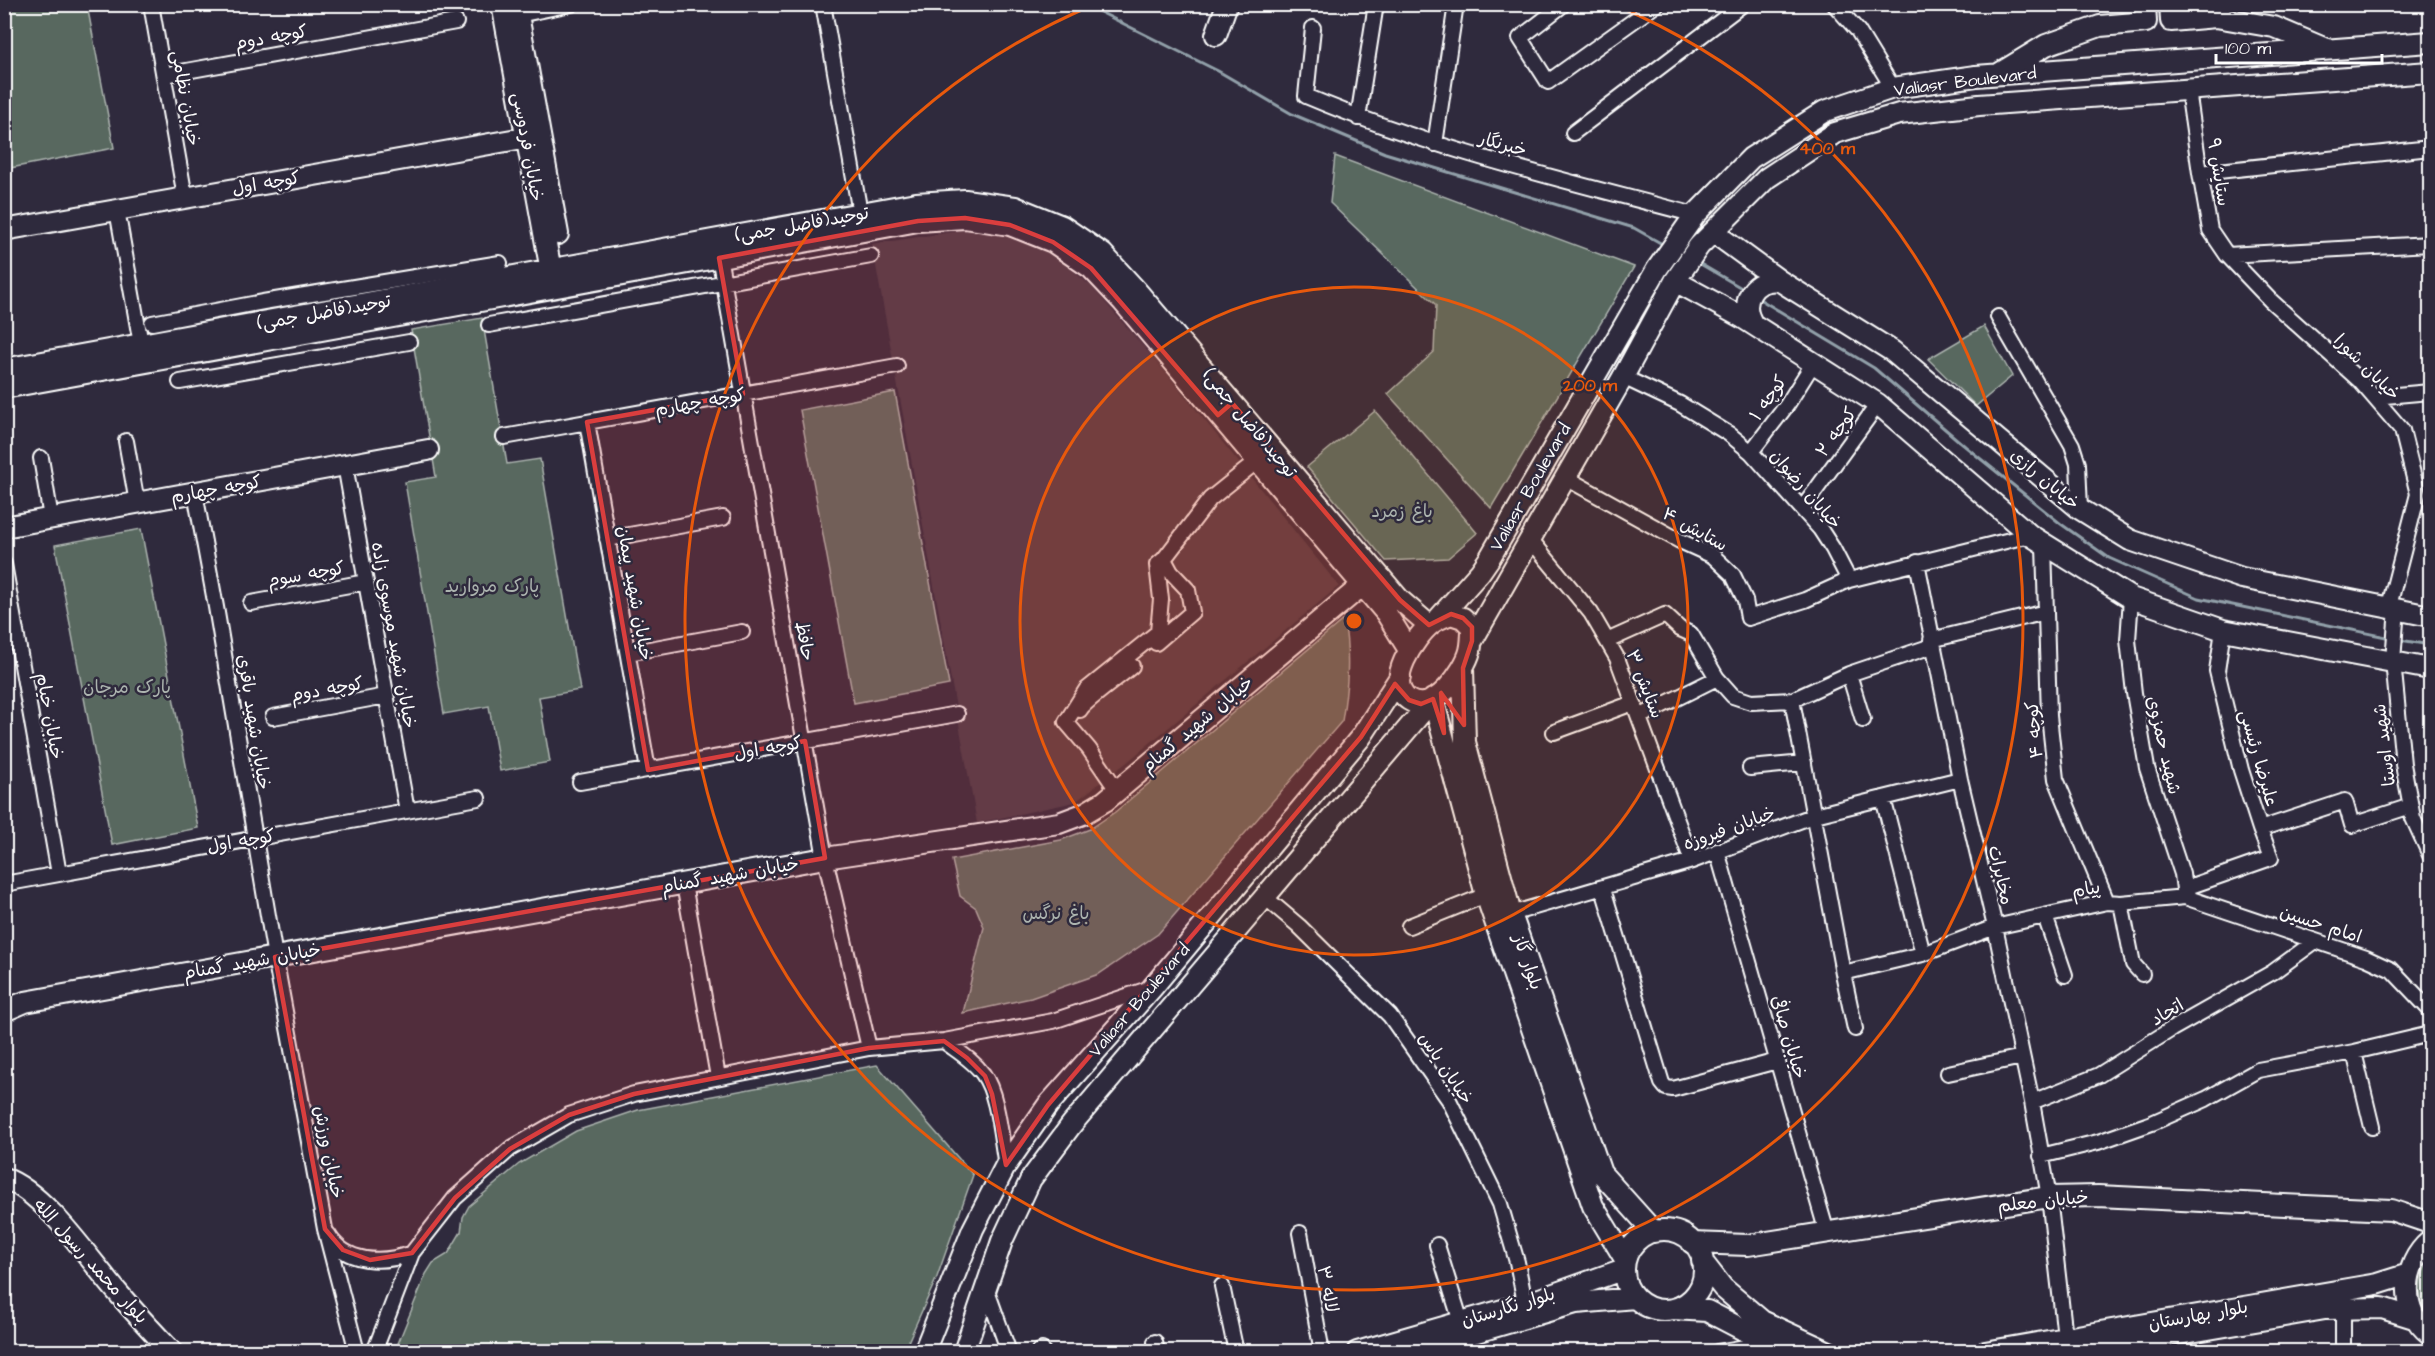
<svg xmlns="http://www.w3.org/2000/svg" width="2435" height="1356" viewBox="0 0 2435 1356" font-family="'Architects Daughter','Playpen Sans Arabic',sans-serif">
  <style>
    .built { fill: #443b48 }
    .green { fill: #58685f; stroke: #acb4af; stroke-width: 1.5 }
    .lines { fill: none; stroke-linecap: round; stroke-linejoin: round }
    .stream { stroke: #92a1aa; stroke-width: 3 }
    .street-casing { stroke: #fff; stroke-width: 18 }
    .secondary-casing { stroke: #fff; stroke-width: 24 }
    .street { stroke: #2f2a3d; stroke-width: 14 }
    .secondary { stroke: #2f2a3d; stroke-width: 20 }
    .marked { fill: #da3e3e; fill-opacity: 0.2; stroke: #da3e3e; stroke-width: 4.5; stroke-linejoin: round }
    .ring { fill: none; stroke: #e8590c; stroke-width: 3 }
    .labels { text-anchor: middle; stroke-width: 5; stroke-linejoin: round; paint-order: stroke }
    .street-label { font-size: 18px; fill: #fff; stroke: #2f2a3d }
    .park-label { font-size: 18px; fill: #acb4af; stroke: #2f2a3d }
    .centre { fill: #e8590c; stroke: #2f2a3d; stroke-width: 3 }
    .ring-label { font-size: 18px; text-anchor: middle; font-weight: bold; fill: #e8590c; stroke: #2f2a3d; stroke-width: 5; stroke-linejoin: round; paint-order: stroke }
  </style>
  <rect width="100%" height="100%" fill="#2f2a3d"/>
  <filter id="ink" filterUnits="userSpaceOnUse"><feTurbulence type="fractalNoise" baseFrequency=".0167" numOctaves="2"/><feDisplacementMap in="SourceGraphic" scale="12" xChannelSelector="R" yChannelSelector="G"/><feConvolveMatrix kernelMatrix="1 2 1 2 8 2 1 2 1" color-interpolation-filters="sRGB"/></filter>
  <g filter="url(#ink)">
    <!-- built -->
    <path class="built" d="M964,230l65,3 63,54 76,88 171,211 -213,177 -51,39 -98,21 -105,-579z"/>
    <!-- green -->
    <path class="green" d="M5,4l82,1 27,143 -109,21z
      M1335,156l299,111 -143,241 -103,-114 46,-42 2,-47 -106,-102z
      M482,318l25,146 33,-5 40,231 -41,7 11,65 -50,9 -11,-65 -45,8 -39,-232 31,-5 -25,-147z
      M1984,326l28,50 -36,30 -48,-47z
      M895,392l54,293 -95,18 -54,-293z
      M1375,411l102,122 -29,25 -62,3 -79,-94z
      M141,529l57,299 -86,17 -57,-300z
      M1344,619c6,37 4,66 -2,102l-184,213 -59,40 -68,24 -68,15 21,-86 -8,-19 -16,-12 -8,-36 109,-20 29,-11 25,-17z
      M877,1065l96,110 -36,102 -33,74h-509l31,-77 7,-11 15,-9 13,-22 2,-15 6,-11 50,-42 57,-33 62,-21z
      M2430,1259v60c-13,-19 -13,-41 0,-60z"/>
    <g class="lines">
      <!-- stream -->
      <path class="stream" d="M1084,4l134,67 74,43 93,39 249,75 30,17
        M1697,262l48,28
        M1756,297l118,71 92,79 95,77 48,34 90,40 192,40
        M2400,640l30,5"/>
      <defs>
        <path id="street" d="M151,4l34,193
          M823,4l37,209
          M1564,4l-44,34 28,44 109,-78
          M1834,4l24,27 35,57
          M509,17l62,-13
          M1313,28l-7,68c125,53 258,84 389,119
          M164,75l292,-53
          M2188,90l12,83 10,57 17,25 43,45 89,80 43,50 16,64 -29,112
          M1358,118l18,-114
          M1573,133l170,-129
          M1435,144l21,-140
          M2200,173l230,-25
          M117,210l24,134
          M718,250l107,608 44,190
          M2227,255l203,-11
          M1998,317l74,128 6,19 2,45
          M152,323l111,-21 237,-39
          M489,325l382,-69
          M1623,377l57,27 49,30 22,18 69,77 13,20 16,31
          M180,382l229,-40
          M2374,397l56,-5
          M587,422l61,348
          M504,437l393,-71
          M126,441l11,62
          M1751,452l36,-47 27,-43
          M41,458l10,60
          M345,465l62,346
          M1566,478l114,63 33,15 20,19 12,25 3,18 57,-18 44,-20 181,-45
          M195,493l21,114 59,350 50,272 32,123
          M1802,509l76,-105
          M607,539l116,-21
          M1531,540l60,73 26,45 75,203
          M2044,545l5,171 7,63 51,123
          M1917,562l43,217 35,148 37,175 17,95 16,140
          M4,564l55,310
          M2131,598l-3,42 6,53 13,75 35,106 3,23
          M251,603l115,-21
          M2397,608l-4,53 10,103 10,54 17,37
          M2223,630l-6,41 24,99 19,59 85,-28 7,24 59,-19
          M1931,640l115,-28
          M1607,641l58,-26 15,14 11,5 26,44
          M1156,643l36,-31 -4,-22 -17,-18 -7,-13
          M628,653l114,-21
          M1849,674l14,46
          M1792,700l51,273 80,-19 72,-27 112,-25 14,1 64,-6 181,61 26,12 38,40
          M1080,710c4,-8 42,-35 52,-44
          M273,717l113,-21
          M1639,717l78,-39 16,18 18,6 41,-2 57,-26 83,-28
          M1554,732l79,-29
          M1750,768l54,-5
          M580,782l377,-68
          M1117,790l-28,-41 -23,-27 20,-32 72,-58 3,-33 -4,-34 7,-6 46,-60 46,-37
          M1883,798l40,156
          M1717,851l110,382
          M4,884l474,-86
          M684,884l34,193
          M1603,889l59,194 4,5 7,1 104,-28
          M2185,897l6,-11 80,-28 -11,-29
          M1266,898l33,28 91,90 59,84 51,104 17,58 8,41
          M2121,903l12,61 9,10
          M1511,914l181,-53 123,-46 145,-36
          M2045,916l20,59
          M1409,926l77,-31
          M1843,973l12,56
          M944,1041c13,10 29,19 39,33 15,20 18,66 23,91
          M2354,1052l18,75
          M1948,1073l74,-16
          M2032,1102l67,-27 73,-46 101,-57 41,-30
          M2041,1156l57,-14 54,-19 54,-24 52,-29 96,-18 76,-18
          M1300,1233l22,119
          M328,1234c17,30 55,30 84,19
          M1437,1245l24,77
          M1222,1286l14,66
          M986,1288l23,64
          M2343,1308v44
          M1155,1342l2,10
          M372,1352l4,-5 36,-94 43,-55 55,-49 59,-34 65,-21 235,-46 75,-7 109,-20 98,-33
          M1038,1352l4,-2
          M1717,1352l34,-6 15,-5"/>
        <path id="secondary" d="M502,4l51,278
          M516,4l42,230
          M2170,4l1,17 45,-4 58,10 52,22
          M1216,35l11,-31
          M2000,73l46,-28 54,-19 46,-4 -1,-18
          M4,230l536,-95
          M1713,232l67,49 112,70 188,158 50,31 112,38 188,38
          M1675,281l68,37 135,86 152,131 101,63 92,32 207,39
          M1752,323c-13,-22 2,-46 28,-42
          M4,369l912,-166 49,-3 50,7 47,19 41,28 33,36 264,310 29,25
          M4,388l914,-167 47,-3 45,7 43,17 38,26 32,34 263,311 23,37
          M4,527l424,-77
          M1451,614l12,4 9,9c0,8 0,16 -2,24 -5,19 -36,65 -61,49 -26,-17 6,-63 22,-76 6,-5 13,-7 20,-10z
          M1439,618l41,-46 9,-13 168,-290 38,-54 56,-57 74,-47 68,-23 83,-12 454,-34
          M1472,641l151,-264 52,-96 24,-35 68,-68 68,-45 64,-19 80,-9 451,-33
          M1463,668l2,74 46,172 90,259 53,59
          M1433,699l53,196 107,311 32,53
          M4,1011l21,-9 800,-144 234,-35 24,-9 22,-13 266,-223
          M4,1178c43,16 85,82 115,116 17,20 35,39 53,58
          M1624 1270a40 40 0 1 1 80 0a40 40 0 1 1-80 0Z
          M2430,1241c-28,23 -31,70 0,93
          M1692,1243l56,2 301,-48 49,-1 293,14 39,13
          M1702,1261l21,27 39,33 67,31
          M1673,1309l34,2 79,41
          M924,1352l49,-123 33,-64 42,-60 104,-117 209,-251 39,-60
          M964,1352l38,-111 29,-62 41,-55 361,-425
          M1357,1352l180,-52 87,-31
          M1408,1352l168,-49 59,-5
          M1985,1352l392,-68 32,-10
          M2074,1352l251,-43 57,-1 35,11"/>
      </defs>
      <!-- street casing -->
      <use href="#street" class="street-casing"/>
      <!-- secondary casing -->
      <use href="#secondary" class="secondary-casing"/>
      <!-- street -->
      <use href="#street" class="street"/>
      <!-- secondary -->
      <use href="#secondary" class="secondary"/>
    </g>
  </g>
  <!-- marked area -->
  <path class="marked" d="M965,218l45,7 43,17 38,26 127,147 14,-12 168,197 29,25 22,-11 12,4 9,9v14l-9,27 1,57 -23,-32 3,40 -11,-34 -12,5 -12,-4 -14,-16 -34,53 -313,368 -42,60 -14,-71 -7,-18 -18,-18 -23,-17 -75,7 -235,46 -65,21 -59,34 -55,49 -43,55 -42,7 -27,-10 -18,-21 -50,-272 550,-99 -20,-117 -157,29 -61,-348 156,-28 -24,-136 199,-37z"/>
  <!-- distance rings -->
  <circle cx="1354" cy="621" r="334" fill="#e8590c" fill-opacity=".12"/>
  <g class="ring">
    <circle cx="1354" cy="621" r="334"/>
    <path d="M1615 5A669 669 0 1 1 1093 5"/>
  </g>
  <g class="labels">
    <!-- street labels -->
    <g class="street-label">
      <text transform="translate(271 37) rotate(-10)" y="6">کوچه دوم</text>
      <text transform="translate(1965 81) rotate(-7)" y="6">Valiasr Boulevard</text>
      <text transform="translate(186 98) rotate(80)" y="6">خیابان نظامی</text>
      <text transform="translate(1503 144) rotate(16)" y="6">خبرنگار</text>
      <text transform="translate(528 147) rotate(80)" y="6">خیابان فردوسی</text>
      <text transform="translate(2219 172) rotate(81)" y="6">ستایش ۹</text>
      <text transform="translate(266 183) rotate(-10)" y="6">کوچه اول</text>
      <text transform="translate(802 224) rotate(-10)" y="6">توحید(فاضل جمی)</text>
      <text transform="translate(324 312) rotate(-10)" y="6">توحید(فاضل جمی)</text>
      <text transform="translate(2367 367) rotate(45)" y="6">خیابان شورا</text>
      <text transform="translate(1768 398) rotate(-55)" y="6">کوچه ۱</text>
      <text transform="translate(700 402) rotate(-10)" y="6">کوچه چهارم</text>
      <text transform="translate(1250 423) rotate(50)" y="6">توحید(فاضل جمی)</text>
      <text transform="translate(1836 432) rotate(-54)" y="6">کوچه ۲</text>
      <text transform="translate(2045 479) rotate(40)" y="6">خیابان رازی</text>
      <text transform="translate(1530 487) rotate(-60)" y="6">Valiasr Boulevard</text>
      <text transform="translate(216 489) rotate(-10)" y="6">کوچه چهارم</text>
      <text transform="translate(1806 489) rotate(49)" y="6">خیابان رضوان</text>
      <text transform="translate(1695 529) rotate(29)" y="6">ستایش ۴</text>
      <text transform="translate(306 574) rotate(-10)" y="6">کوچه سوم</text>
      <text transform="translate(635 593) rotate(80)" y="6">خیابان شهید پیمان</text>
      <text transform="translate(394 635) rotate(80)" y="6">خیابان شهید موسوی زاده</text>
      <text transform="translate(805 641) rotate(80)" y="6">حافظ</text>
      <text transform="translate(1645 684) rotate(68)" y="6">ستایش ۳</text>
      <text transform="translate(327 689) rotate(-10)" y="6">کوچه دوم</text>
      <text transform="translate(50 716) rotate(80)" y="6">خیابان خیام</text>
      <text transform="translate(254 722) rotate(81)" y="6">خیابان شهید باقری</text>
      <text transform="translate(1197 724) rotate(-40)" y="6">خیابان شهید گمنام</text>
      <text transform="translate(2034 730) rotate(-95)" y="6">کوچه ۴</text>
      <text transform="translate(2164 745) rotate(77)" y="6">شهید حمزوی</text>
      <text transform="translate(2384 745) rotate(-97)" y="6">شهید اوستا</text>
      <text transform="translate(768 748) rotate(-10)" y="6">کوچه اول</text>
      <text transform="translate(2259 758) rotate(74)" y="6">علیرضا رئیسی</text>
      <text transform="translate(1729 828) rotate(-20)" y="6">خیابان فیروزه</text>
      <text transform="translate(241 841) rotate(-10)" y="6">کوچه اول</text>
      <text transform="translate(730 875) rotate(-10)" y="6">خیابان شهید گمنام</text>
      <text transform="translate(2001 875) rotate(77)" y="6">مخابرات</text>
      <text transform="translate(2086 889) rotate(-11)" y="6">پیام</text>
      <text transform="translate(2321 924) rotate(18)" y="6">امام حسین</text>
      <text transform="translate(252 961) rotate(-10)" y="6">خیابان شهید گمنام</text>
      <text transform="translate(1528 962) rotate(71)" y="6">بلوار گاز</text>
      <text transform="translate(1139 1000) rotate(-49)" y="6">Valiasr Boulevard</text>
      <text transform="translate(2167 1012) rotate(-31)" y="6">اتحاد</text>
      <text transform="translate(1789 1037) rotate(74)" y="6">خیابان صافی</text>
      <text transform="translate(1446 1068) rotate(56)" y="6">خیابان یاس</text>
      <text transform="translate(329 1152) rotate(79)" y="6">خیابان ورزش</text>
      <text transform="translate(2043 1201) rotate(-6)" y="6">خیابان معلم</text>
      <text transform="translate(91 1261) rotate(48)" y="6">بلوار محمد رسول الله</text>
      <text transform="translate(1328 1289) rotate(79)" y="6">لاله ۳</text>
      <text transform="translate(1508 1307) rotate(-17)" y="6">بلوار نگارستان</text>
      <text transform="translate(2198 1315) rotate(-10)" y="6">بلوار بهارستان</text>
    </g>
    <!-- park labels -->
    <g class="park-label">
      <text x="1402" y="517">باغ زمرد</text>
      <text x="492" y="592">پارک مروارید</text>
      <text x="127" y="693">پارک مرجان</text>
      <text x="1056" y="919">باغ نرگس</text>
    </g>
  </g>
  <circle cx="1354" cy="621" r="9" class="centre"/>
  <g class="ring-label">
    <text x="1827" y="154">400 m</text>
    <text x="1590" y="391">200 m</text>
  </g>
  <!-- margin -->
  <rect width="2435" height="1356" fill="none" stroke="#2f2a3d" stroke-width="24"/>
  <rect x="12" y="12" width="2411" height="1332" fill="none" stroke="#fff" stroke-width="2" filter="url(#ink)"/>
  <!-- scale -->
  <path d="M2216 54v9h166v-9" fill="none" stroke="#ffffff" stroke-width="3"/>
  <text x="2225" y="54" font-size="18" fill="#ffffff" stroke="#2f2a3d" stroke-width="4.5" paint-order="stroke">100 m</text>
</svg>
